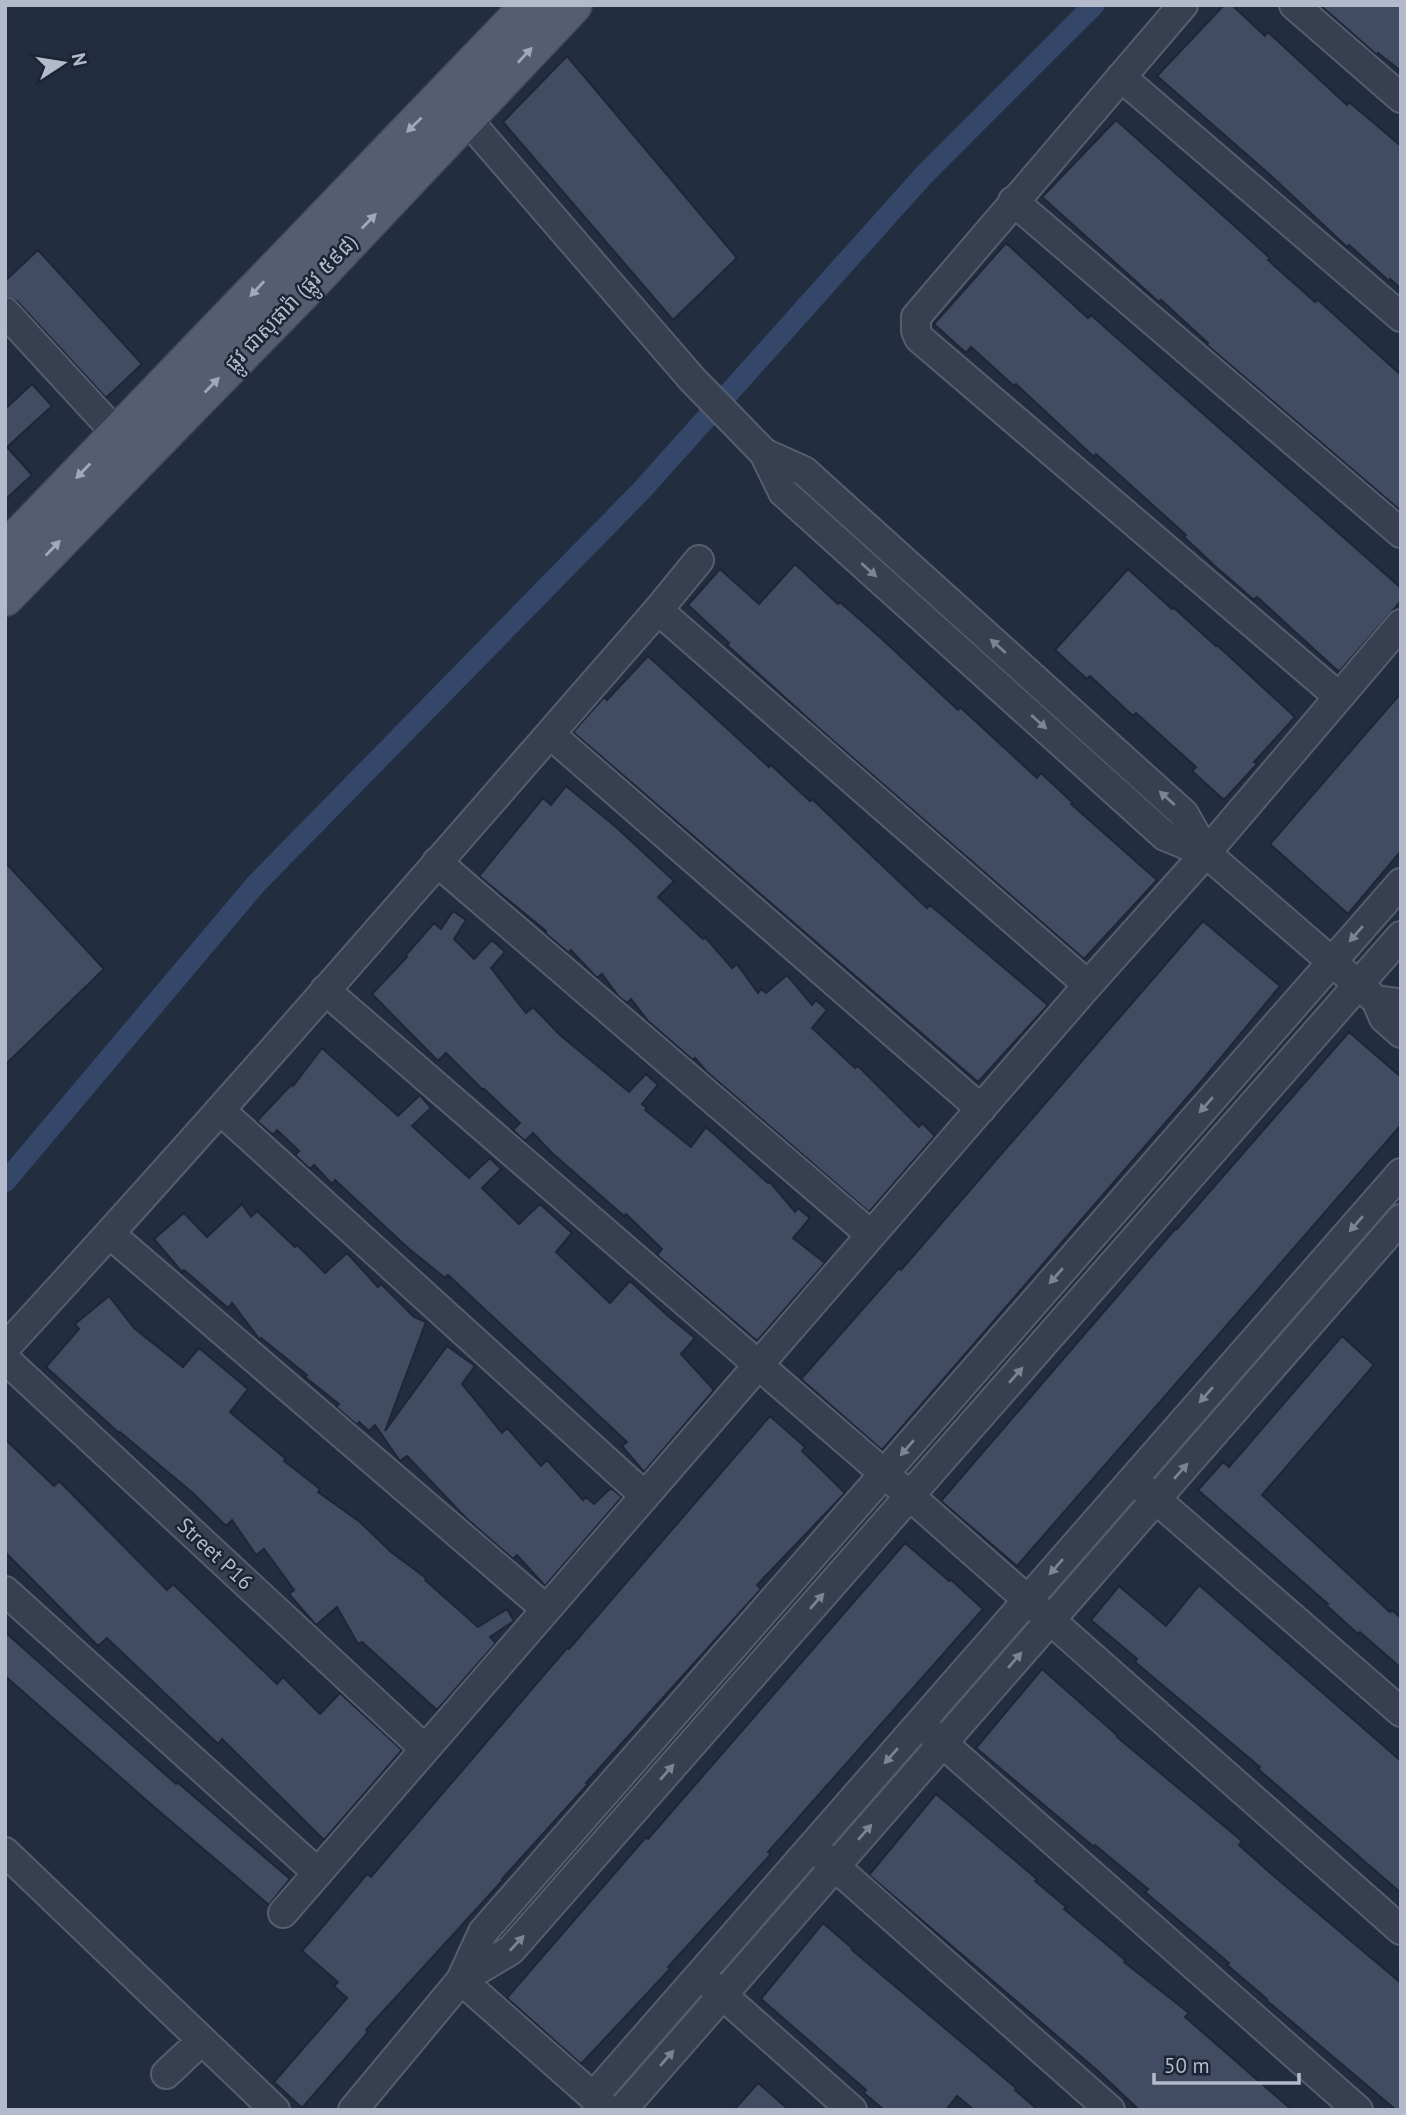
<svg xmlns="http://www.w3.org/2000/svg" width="1406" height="2115" viewBox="0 0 1406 2115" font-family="'PT Sans','Noto Sans Khmer',sans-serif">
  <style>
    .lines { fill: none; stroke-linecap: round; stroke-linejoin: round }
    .canal { stroke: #354768; stroke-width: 21 }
    .building { fill: #414c63; stroke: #1e2637; stroke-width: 2 }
    .minor-casing { stroke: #555d6e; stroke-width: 32 }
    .major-casing { stroke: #404859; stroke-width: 40 }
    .minor { stroke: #373f50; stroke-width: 28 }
    .major { stroke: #555e70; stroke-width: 37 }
    .oneway { fill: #a0a8b9 }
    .oneway2 { fill: #7b8394 }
    .labels { text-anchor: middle; stroke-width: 5; stroke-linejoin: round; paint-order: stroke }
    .street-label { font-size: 21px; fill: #b3bacb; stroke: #1c2435 }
  </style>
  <rect width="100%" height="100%" fill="#232d40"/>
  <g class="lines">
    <!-- canal -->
    <path class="canal" d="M5,1182l251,-298 385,-393 283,-316 170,-170"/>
  </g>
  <!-- building -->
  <path class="building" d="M1224,5h8l33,31 3,-4 79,73 2,-3 52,44v143l-11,-10 -1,2 -40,-36 -2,2 -78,-73 -112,-98z
    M1320,5h81v66l-23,-18 -1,2z
    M567,56l170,202 -64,62 -170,-198z
    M1116,120l122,109 32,29 -2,2 47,42 3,-2 83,75v136l-194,-166 1,-2 -47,-43 -2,2 -117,-105z
    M1006,243l82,75 3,-3 310,273v13l-62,71 -82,-75 -3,3 -38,-33 -32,-30 2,-2 -90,-81 -2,3 -78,-73 -2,2 -43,-39 -5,6 -32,-29z
    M38,250l104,114 -36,34 -89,-97 -12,-5v-15z
    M32,384l20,22 -45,41 25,28 -27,25v-91z
    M795,564l43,40 2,-2 42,37 76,71 2,-3 77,71 4,-5 32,30 -2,1 86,76 -73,79 -262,-228 -95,-86 2,-2 -41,-38 32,-36 39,35z
    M1128,569l44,40 2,-1 42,38 1,-1 78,72 -41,45 3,2 -33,36 -32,-29 4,-4 -60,-54 -3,3 -43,-40 -3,3 -32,-29z
    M648,656l121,111 2,-2 39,36 2,-2 115,109 3,-3 118,100 -70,77 -405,-350 31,-35 3,3z
    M1401,693v158l-53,63 -78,-70z
    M566,786l50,41 58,54 -16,16 45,42 2,-2 27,31 5,-4 21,29 3,-4 5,4 21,-18 25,30 4,-5 11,10 -15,18 43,40 3,-2 61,61 3,-4 13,13 -66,76 -162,-140 -12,-14 -2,2 -45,-39 -17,-22 -4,4 -8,-6 -17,-23 -5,4 -26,-28 -2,3 -24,-20 1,-2 -67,-55 64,-78 8,7z
    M5,862l99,107 -99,96z
    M453,911l13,9 -12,19 20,20 18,-19 13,12 -14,16 35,45 7,-6 27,28 69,57 17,-18 12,11 -16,19 5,4 -2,2 46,37 15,-20 62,56 2,-1 25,30 3,-4 12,10 -17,20 32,25 -68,78 -100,-86 5,-6 -36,-35 -2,2 -72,-63 -19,-20 -8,8 -12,-11 7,-7 -36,-34 -1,1 -37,-37 -8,8 -66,-67 35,-37 -1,-2 28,-32 7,6z
    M1203,921l77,65 -75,91 -323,373 -81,-71 98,-111 2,2z
    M1349,1032l52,45v48l-384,441 -76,-65 235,-273 1,1z
    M322,1048l76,68 22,-21 11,13 -19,18 57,52 21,-20 11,11 -19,19 37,36 21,-20 32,29 -16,19 54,51 20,-22 38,35 27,22 -14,16 33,36 -70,82 -22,-26 5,-4 -179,-167 -3,3 -37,-30 -73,-68 -3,4 -18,-19 -4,4 -15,-14 4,-4 -22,-21 -4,5 -16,-14 35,-37 1,2z
    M242,1204l9,13 6,-6 38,36 2,-2 28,28 22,-20 31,34 3,-3 33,33 12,5 -41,109 62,-85 28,20 -13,18 40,49 5,-5 34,38 6,-6 36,40 3,-3 8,7 17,-16 11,9 -77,89 -28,-31 -4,4 -47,-41 -59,-62 -7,5 -25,-36 -6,6 -10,-9 -2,3 -21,-18 3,-3 -34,-27 2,-2 -46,-37 -1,2 -28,-37 -4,5 -44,-38 -2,2 -28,-33 30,-26 23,24z
    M109,1296l25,32 49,39 16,-19 49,41 -18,23 56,47 -2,2 36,28 -2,3 42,30 31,30 35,26 -1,2 53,47 29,-18 7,12 -24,16 6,6 -59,67 -75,-68 -4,2 -21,-37 -21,18 -27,-31 5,-4 -30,-41 -8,6 -24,-35 -6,6 -32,-32 -74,-62 -1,1 -73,-66 33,-38 -4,-5z
    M1342,1336l32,29 -112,130 128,117 2,-2 9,8v50l-41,-36 -2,2 -32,-29 2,-1 -130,-114 25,-28 6,5z
    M770,1416l35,31 -3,4 43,42 -88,92 4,4 -175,194 2,1 -86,95 1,1 -137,150 2,2 -66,76 -28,-26 73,-84 -13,-12 4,-4 -36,-31 65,-77 4,3 196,-229 2,1z
    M5,1439l49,47 5,-5 108,109 6,-6 104,100 6,-7 37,37 20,-21 62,57 -78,90 -102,-101 -4,5 -111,-106 -9,8 -93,-94z
    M905,1543l44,38 1,-2 33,30 -215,243 3,2 -103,113 2,2 -89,95 -74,-66 139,-161 2,2z
    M1199,1585l202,176v132l-143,-124 2,-2 -125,-105 2,-3 -46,-39 28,-34 47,40z
    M5,1632l171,152 1,-2 113,97 -21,26 -116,-99 -148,-130z
    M1042,1669l76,67 -1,1 125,104 -3,4 36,32 126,106v127h-5l-130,-110 1,-1 -40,-34 2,-2 -84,-71 3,-3 -53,-44 -1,2 -118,-99z
    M936,1794l101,85 -2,2 31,26 -2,2 61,51 -1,2 65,51 -4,4 107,93h-153l-40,-38 -230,-197z
    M823,1923l30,26 -1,1 164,138 -1,2 23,20h-64l-17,-14 -11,14h-62l-20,-17 2,-3 -105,-91z
    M758,2083l31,27h-55z"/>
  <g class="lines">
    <defs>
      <path id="minor" d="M1183,5l-267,312v14l3,7 419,358
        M1294,5l107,93
        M1121,77l280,240
        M454,104l238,275 72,74 19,39 382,344 41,17 170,147
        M1013,201l388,332
        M5,312l113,123
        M764,453l40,18 380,343 22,39
        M658,610l430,375
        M550,734l431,375
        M437,862l434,373
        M325,990l585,506 491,434
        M1401,1006l-3,-3 -22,-3 8,18 17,15
        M220,1110l425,386
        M110,1234l436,375
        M5,1348c223,-242 437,-491 653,-738l41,-50
        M5,1359l420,390
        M1143,1488l258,224
        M5,1591l313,282
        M930,1732l428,378
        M5,1852l270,258
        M822,1855l288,255
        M283,1913l805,-928 118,-132 195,-229
        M461,1980l50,-30 890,-1014
        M461,1980l145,128
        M710,1984l142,126
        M166,2074l35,-33
        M593,2097l808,-924
        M353,2110l108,-130 22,-48 918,-1049
        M622,2110l779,-891"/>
      <path id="major" d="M5,551l525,-546
        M5,597l300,-308 268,-284"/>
    </defs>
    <!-- minor casing -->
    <use href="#minor" class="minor-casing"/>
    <!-- major casing -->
    <use href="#major" class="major-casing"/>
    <!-- minor -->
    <use href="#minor" class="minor"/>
    <!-- major -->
    <use href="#major" class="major"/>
  </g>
  <!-- one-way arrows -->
  <defs><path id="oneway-solid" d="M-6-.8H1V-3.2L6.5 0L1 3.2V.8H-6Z" transform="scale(1.75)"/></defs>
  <g class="oneway">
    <use href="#oneway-solid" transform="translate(525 55) rotate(-47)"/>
    <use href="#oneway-solid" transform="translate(414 125) rotate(136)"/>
    <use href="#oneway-solid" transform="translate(369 221) rotate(-46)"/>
    <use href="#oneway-solid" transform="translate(257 289) rotate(133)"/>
    <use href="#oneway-solid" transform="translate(212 385) rotate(-46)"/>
    <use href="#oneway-solid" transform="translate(83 471) rotate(134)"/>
    <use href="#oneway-solid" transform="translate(53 548) rotate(-46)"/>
  </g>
  <g class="oneway2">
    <use href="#oneway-solid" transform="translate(869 570) rotate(42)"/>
    <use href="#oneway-solid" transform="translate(998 646) rotate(-138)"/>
    <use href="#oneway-solid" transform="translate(1039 722) rotate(42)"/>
    <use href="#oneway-solid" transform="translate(1167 798) rotate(-138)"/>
    <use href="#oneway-solid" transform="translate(1356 934) rotate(131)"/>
    <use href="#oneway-solid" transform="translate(1206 1105) rotate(131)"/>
    <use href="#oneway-solid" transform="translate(1356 1224) rotate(131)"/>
    <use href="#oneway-solid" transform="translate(1056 1276) rotate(131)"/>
    <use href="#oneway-solid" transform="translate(1016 1375) rotate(-49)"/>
    <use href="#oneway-solid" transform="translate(1206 1395) rotate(131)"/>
    <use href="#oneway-solid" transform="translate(907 1448) rotate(131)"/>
    <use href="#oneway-solid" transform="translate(1181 1471) rotate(-49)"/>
    <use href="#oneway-solid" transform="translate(1056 1567) rotate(131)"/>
    <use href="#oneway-solid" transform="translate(817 1601) rotate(-49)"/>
    <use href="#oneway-solid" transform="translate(1015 1660) rotate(-49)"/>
    <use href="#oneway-solid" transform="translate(891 1756) rotate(131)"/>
    <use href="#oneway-solid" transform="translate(667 1772) rotate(-49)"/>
    <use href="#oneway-solid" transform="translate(865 1832) rotate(-49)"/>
    <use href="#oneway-solid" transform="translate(517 1943) rotate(-47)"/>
    <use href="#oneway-solid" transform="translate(667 2058) rotate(-49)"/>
  </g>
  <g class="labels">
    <!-- street labels -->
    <g class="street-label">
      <text transform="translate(291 303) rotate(-46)" y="7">ផ្លូវ ជាសុផារ៉ា (ផ្លូវ ៥៩៨)</text>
      <text transform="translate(215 1554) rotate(43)" y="7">Street P16</text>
    </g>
  </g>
  <!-- border -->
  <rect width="1406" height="2115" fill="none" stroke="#b3bacb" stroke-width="14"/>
  <!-- north arrow -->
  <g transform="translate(63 63) rotate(78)" stroke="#1c2435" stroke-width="5" paint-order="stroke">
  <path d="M0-5L12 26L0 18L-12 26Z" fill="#b3bacb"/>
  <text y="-10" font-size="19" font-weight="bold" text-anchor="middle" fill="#b3bacb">N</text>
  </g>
  <!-- scale -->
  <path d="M1154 2073v10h145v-10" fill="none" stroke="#b3bacb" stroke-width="3.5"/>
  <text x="1164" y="2073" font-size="21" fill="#b3bacb" stroke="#1c2435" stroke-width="5" paint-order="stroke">50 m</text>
</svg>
